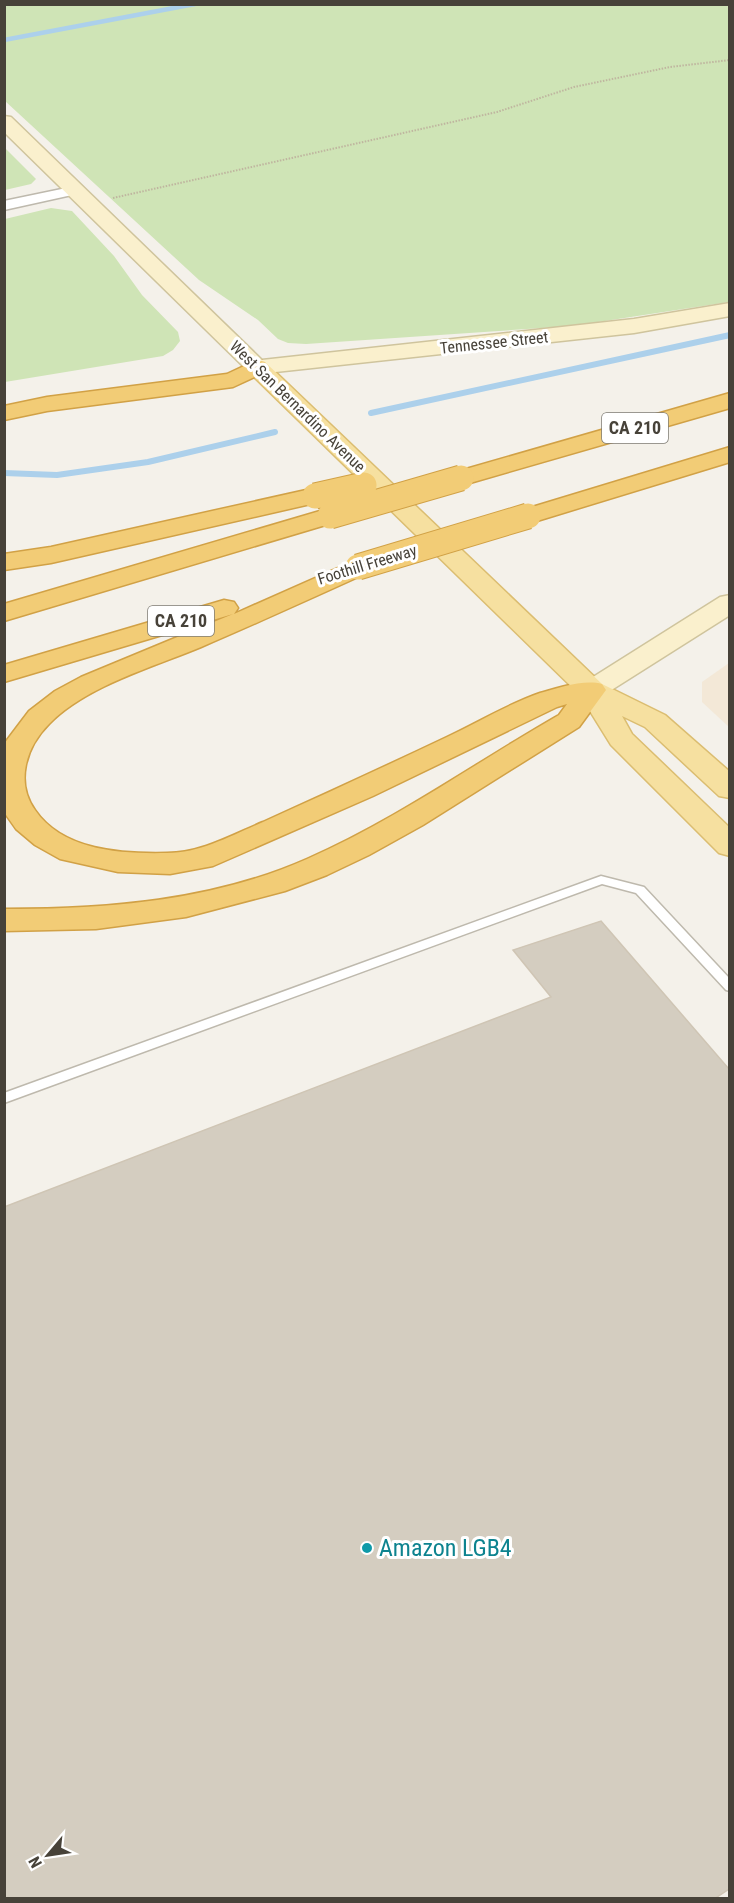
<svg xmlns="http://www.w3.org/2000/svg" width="734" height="1903" viewBox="0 0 734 1903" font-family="'Roboto Condensed',sans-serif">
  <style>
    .commercial { fill: #f3e8d7 }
    .green { fill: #cfe4b6 }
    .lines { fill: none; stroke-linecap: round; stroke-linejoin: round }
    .stream-far1 { stroke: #acd0eb; stroke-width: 4.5 }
    .stream { stroke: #acd0eb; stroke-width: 6 }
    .building { fill: #d4cdc0; stroke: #cfc5b4; stroke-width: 1.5 }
    .lane-casing { stroke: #beb9ad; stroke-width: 3 }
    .street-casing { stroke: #beb9ad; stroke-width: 3 }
    .secondary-casing { stroke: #cfc49d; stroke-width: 3 }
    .primary-casing { stroke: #dbbd71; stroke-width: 3 }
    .highway-casing { stroke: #d1a146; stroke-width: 3 }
    .path { stroke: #bfb59f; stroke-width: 2; stroke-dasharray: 1.5 1.5; stroke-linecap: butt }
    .lane { fill: #fff; fill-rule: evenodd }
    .street { fill: #fff; fill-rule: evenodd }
    .secondary { fill: #faf0cd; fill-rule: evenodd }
    .primary { fill: #f6e0a0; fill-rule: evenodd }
    .highway { fill: #f2cc76; fill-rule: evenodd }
    .highway-bridge-casing { stroke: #d1a146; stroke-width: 27; stroke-linecap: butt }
    .highway-bridge { stroke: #f2cc76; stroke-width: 25 }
    .culture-dot { fill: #0f9aa8; stroke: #fff; stroke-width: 2 }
    .labels { text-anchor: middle; stroke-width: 6; stroke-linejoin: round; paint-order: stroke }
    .far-street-label { font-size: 16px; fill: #474239; stroke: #fff }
    .shield { fill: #fff; stroke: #7e7b74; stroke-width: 1.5 }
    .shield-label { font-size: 18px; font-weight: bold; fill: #474239 }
    .near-culture-label { font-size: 24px; fill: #0d838f; stroke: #fff; text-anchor: start }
  </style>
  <rect width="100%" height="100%" fill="#f4f1ea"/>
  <!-- commercial -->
  <path class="commercial" d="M729,663v64l-27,-25v-20z"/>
  <!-- green -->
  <path class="green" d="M4,5h725v297l-157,24 -266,18 -18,-1 -10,-4 -20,-19 -59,-40 -194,-179z
    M5,148l31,31 -5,5 -26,6z
    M51,208l21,3 42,45 28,39 36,37 2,9 -7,9 -10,6 -158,26v-163z"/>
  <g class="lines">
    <!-- stream-far1 -->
    <path class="stream-far1" d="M4,40l191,-36"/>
    <!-- stream -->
    <path class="stream" d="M371,413l359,-78
      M4,473l53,2 91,-13 127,-30"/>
  </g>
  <!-- building -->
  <path class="building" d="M601,921l128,148v820l-15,10h-710v-692l547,-210 -38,-47z"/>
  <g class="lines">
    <defs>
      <path id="lane" d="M601,876l43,11 86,92v12l-4,-1 -90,-97 -34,-9 -598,219v-10z"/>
      <path id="street" d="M76,186l7,4 -2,3 -77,17v-9z"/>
      <path id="secondary" d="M4,116l7,1 251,243 372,-41 96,-16v13l-96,17 -377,41 -8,-2 -245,-240z
        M730,595v20l-128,81 -10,3 -10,-3 -4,-6 4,-6 138,-87z"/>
      <path id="primary" d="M257,360l8,2 337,322 63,31 65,57v26l-11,-2 -74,-69 -23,-11 10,18 98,94v28l-11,-3 -108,-108 -31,-50 -331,-323 -3,-5 3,-5z"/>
      <path id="highway" d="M257,360l8,2 3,5 -3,5 -32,15 -186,24 -43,9v-14l43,-9 180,-23z
        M730,393v15l-260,75 -9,2 -9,-2 -3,-5 3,-5z
        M730,447v15l-193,59 -9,3 -9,-3 -4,-5 4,-5z
        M315,488l9,3 4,5 -4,5 -273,62 -47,7v-16l47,-7z
        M330,508l9,3 4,5 -4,5 -335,100v-17z
        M358,559l9,2 4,6 -4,6c-55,25 -110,50 -166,74 -48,20 -115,39 -152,77 -23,23 -34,58 -14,86 28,41 87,44 132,43 34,0 65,-18 96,-31 62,-28 123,-56 184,-85 30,-14 61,-33 93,-44 18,-5 44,-14 62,-9l4,6 -27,37 -156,98 -54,30 -42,20 -42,16 -99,26 -90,12 -92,2v-22c103,0 208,-8 303,-50 89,-39 168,-96 252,-144l8,-11 -10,3 -184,89 -160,70 -43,8 -52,-2 -58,-13 -25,-14 -19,-16 -12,-17v-68l25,-33 26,-20 26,-14 152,-63 -229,68v-17l220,-65 10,2 4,6 -4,6z"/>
    </defs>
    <!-- lane casing -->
    <use href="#lane" class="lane-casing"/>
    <!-- street casing -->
    <use href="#street" class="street-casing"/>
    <!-- secondary casing -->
    <use href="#secondary" class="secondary-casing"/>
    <!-- primary casing -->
    <use href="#primary" class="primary-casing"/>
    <!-- highway casing -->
    <use href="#highway" class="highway-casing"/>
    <!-- path -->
    <path class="path" d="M113,198l384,-86 77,-25 96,-20 60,-7"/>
    <!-- lane -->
    <use href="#lane" class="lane"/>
    <!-- street -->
    <use href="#street" class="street"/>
    <!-- secondary -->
    <use href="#secondary" class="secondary"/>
    <!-- primary -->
    <use href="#primary" class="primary"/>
    <!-- highway -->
    <use href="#highway" class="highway"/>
    <defs>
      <path id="highway-bridge" d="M315,496l49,-11
        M330,516l131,-38
        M358,567l170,-51"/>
    </defs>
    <!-- highway-bridge casing -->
    <use href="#highway-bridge" class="highway-bridge-casing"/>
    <!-- highway-bridge -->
    <use href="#highway-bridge" class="highway-bridge"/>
  </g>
  <!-- markers -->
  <circle class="culture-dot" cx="367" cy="1548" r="6"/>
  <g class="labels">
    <!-- far-street labels -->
    <g class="far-street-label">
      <text transform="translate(494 342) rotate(-6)" y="6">Tennessee Street</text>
      <text transform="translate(298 406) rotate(44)" y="6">West San Bernardino Avenue</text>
      <text transform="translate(367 564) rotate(-17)" y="6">Foothill Freeway</text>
    </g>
    <!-- shield labels -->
    <g class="shield">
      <rect x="602" y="413" width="66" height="30" rx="4.5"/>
      <rect x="148" y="606" width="66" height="30" rx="4.5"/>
    </g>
    <g class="shield-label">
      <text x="635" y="434">CA 210</text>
      <text x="181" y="627">CA 210</text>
    </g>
    <!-- near-culture labels -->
    <g class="near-culture-label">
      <text x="379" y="1556">Amazon LGB4</text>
    </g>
  </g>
  <!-- border -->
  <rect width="734" height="1903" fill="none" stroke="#474239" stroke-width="12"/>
  <!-- north arrow -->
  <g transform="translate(48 1855) rotate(241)" stroke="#ffffff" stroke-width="4.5" paint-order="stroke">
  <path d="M0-4.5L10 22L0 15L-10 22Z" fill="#474239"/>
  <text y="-9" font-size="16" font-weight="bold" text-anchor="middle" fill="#474239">N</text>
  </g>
</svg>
